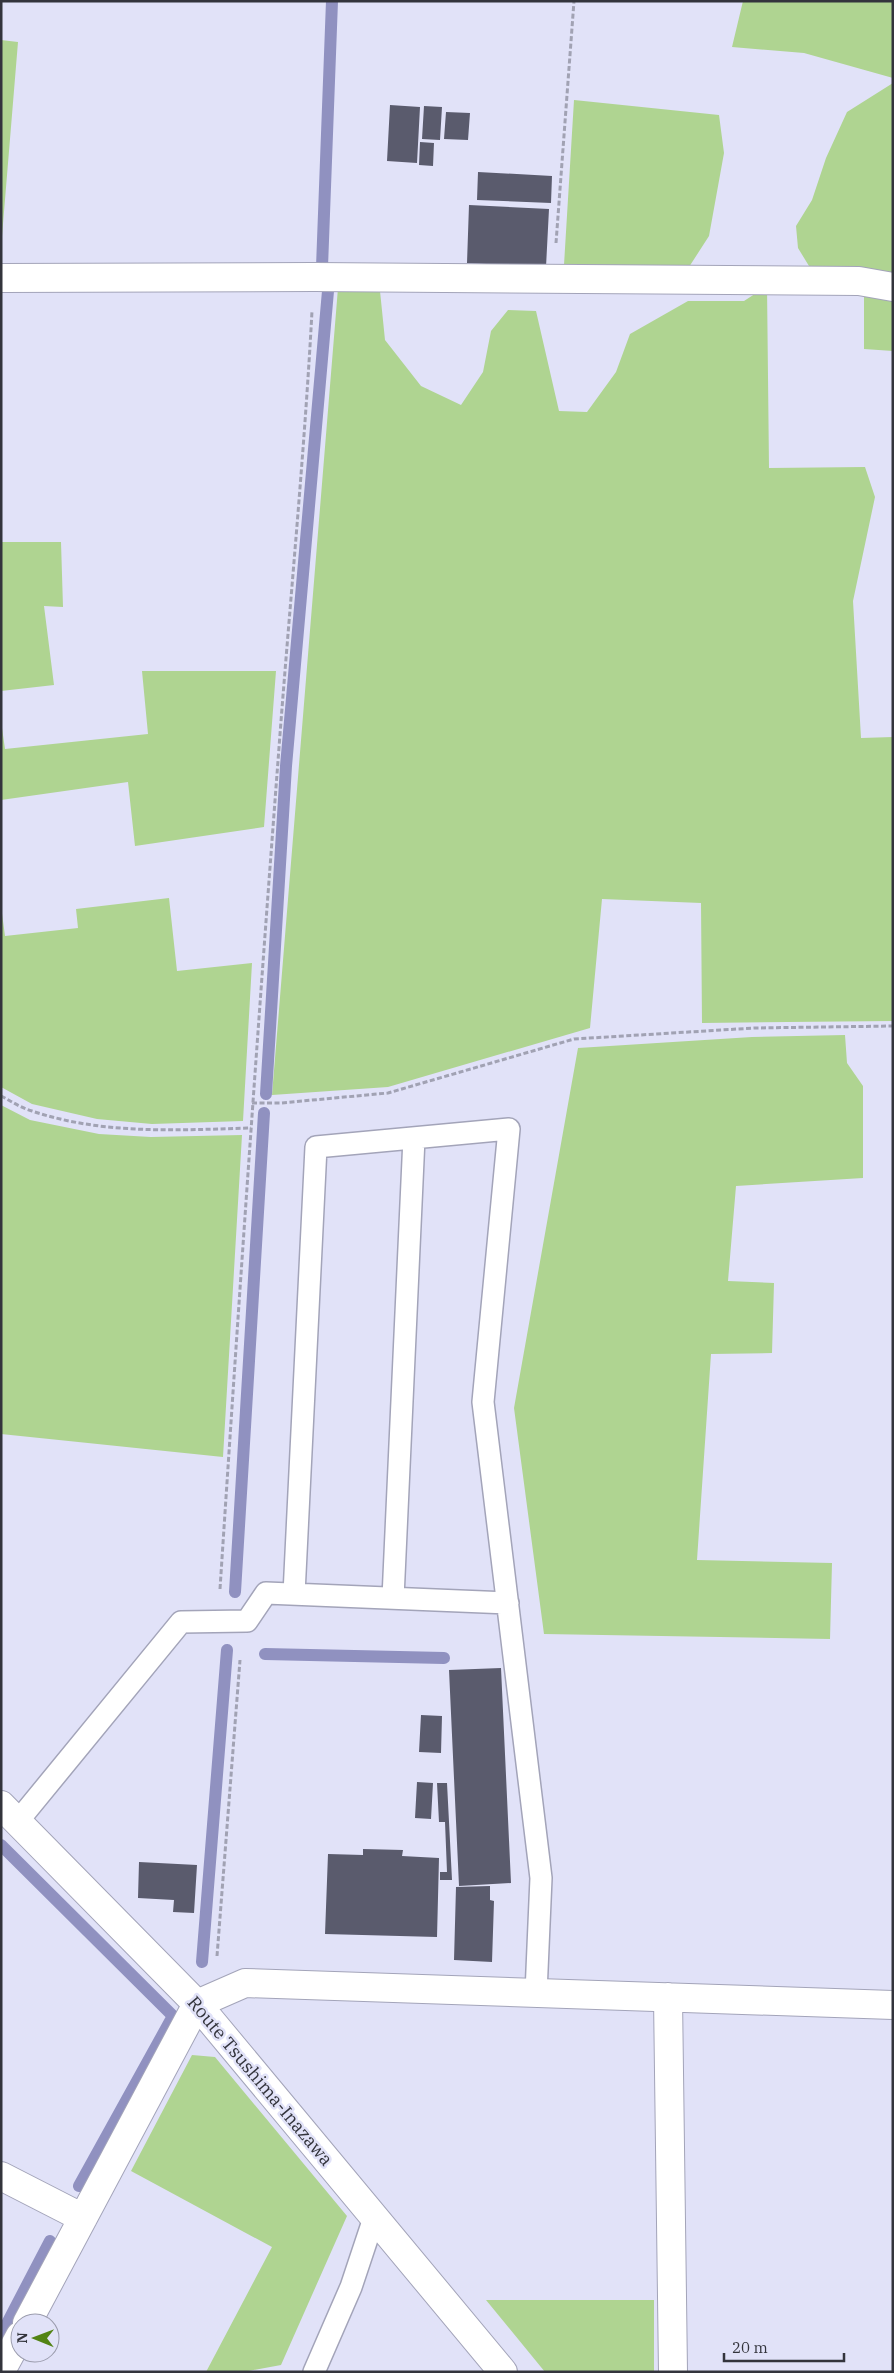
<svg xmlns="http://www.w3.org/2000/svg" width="894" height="2373" viewBox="0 0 894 2373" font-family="'IBM Plex Serif',serif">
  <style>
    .green { fill: #afd491 }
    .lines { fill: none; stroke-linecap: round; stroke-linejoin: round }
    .stream { stroke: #9091c0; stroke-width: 12 }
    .building { fill: #5a5b6d }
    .lane-casing { stroke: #a3a4b9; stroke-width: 24 }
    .street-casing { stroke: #a3a4b9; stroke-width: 30 }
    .secondary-casing { stroke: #a3a4b9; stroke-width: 30 }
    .path { stroke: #a1a2b3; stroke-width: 3; stroke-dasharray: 5 2.5; stroke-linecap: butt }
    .lane { stroke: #fff; stroke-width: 21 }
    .street { stroke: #fff; stroke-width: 28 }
    .secondary { stroke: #fff; stroke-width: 28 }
    .labels { text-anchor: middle; stroke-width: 5; stroke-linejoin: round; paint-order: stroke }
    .street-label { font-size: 18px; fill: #33343c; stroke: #e1e2f8 }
  </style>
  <rect width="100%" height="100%" fill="#e1e2f8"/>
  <!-- green -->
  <path class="green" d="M743,1h150v77l-89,-25 -72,-6z
    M1,40l17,2 -17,206z
    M893,83v190l-22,-4 -62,-3 -11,-18 -2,-22 16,-26 14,-42 21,-46z
    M574,100l145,15 5,38 -15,83 -20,31 -125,-2z
    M767,286l2,182 96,-1 10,30 -22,104 8,137 32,-1v284l-191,2 -1,-120 -99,-4 -12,129 -202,59 -116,8 66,-807 42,3 5,49 36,46 40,19 22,-33 8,-41 17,-21 28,1 23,100 28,1 29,-40 14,-38 58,-33h56z
    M864,291l29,6v54l-29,-2z
    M1,542h60l2,65 -19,-1 10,79 -53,6z
    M142,671h134l-12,156 -129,19 -7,-64 -127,18v-79l4,28 143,-15z
    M169,898l8,73 75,-8 -9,158 -91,3 -55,-5 -65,-15 -31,-17v-181l4,30 73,-8 -2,-19z
    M845,1035l2,28 16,23v92l-127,8 -8,95 46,2 -2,70 -61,1 -14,206 135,3 -2,76 -286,-5 -30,-226 64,-360 174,-11z
    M1,1105l29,15 69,14 52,3 91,-2 -19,322 -222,-23z
    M192,2055l23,2 132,159 -66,149 -38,7h-37l66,-125 -141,-76z
    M486,2300h168v72h-109z"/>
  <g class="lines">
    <!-- stream -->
    <path class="stream" d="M322,267l10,-266
      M266,1094l20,-328 42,-475
      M235,1592l29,-479
      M265,1654l179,4
      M1,1845l172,171 -94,170
      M202,1962l25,-312
      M1,2335l49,-94"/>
  </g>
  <!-- building -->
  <path class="building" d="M390,105l30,2 -3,56 -30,-2z
    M424,106l18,1 -2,33 -18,-1z
    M446,112l24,1 -2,27 -24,-1z
    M420,142l14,1 -1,23 -14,-1z
    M478,172l74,4 -1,27 -74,-3z
    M469,205l80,4 -3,58 -79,-4z
    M501,1668l10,215 -52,3 -10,-216z
    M421,1715l21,1 -1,37 -22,-1z
    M417,1782l16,1 -2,36 -16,-1z
    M437,1783h10l5,97h-12v-8h7l-2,-50h-6z
    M363,1849l40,1 -1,6 37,2 -2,79 -112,-3 3,-80 35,1z
    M139,1862l58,3 -3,48 -21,-1 1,-12 -36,-2z
    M490,1886v14l4,1 -2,61 -38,-2 2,-73z"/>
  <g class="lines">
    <defs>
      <path id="lane" d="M294,1594l22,-447 193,-18 -26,273 58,476 -5,115
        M393,1598l21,-460
        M18,1821l163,-199 66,-1 19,-28 242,10
        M314,2372l37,-85 23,-69"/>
      <path id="street" d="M1,278l313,-1 545,4 34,6
        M668,1997l5,375
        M1,2176l82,42
        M27,2323l170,-319 48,-21 648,22
        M1,2371l19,-35"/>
      <path id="secondary" d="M1,1805l196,199 306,368"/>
    </defs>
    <!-- lane casing -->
    <use href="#lane" class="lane-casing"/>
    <!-- street casing -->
    <use href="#street" class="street-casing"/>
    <!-- secondary casing -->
    <use href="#secondary" class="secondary-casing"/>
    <!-- path -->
    <path class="path" d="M556,243l18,-242
      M1,1096c10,5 20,12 31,15 71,24 145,19 219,17
      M252,1103h29l107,-10 186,-54 180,-11 139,-2
      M220,1589c18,-276 37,-552 58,-828 11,-150 26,-300 34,-450
      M217,1956l23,-296"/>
    <!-- lane -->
    <use href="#lane" class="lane"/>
    <!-- street -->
    <use href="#street" class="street"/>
    <!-- secondary -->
    <use href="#secondary" class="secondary"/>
  </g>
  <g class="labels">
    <!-- street labels -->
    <g class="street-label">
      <text transform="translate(260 2081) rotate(50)" y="6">Route Tsushima-Inazawa</text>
    </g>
  </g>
  <!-- border -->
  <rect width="894" height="2373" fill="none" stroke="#33343c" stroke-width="5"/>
  <!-- north arrow -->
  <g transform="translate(35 2338) rotate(271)"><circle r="24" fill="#e1e2f8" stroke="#9b9cad"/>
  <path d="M0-4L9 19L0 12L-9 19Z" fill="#528314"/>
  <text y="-8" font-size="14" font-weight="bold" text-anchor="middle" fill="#33343c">N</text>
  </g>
  <!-- scale -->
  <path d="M724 2353v8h120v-8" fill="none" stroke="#33343c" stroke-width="2.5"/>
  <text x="732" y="2353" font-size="15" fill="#33343c" stroke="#e1e2f8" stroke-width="4" paint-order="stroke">20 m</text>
</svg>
